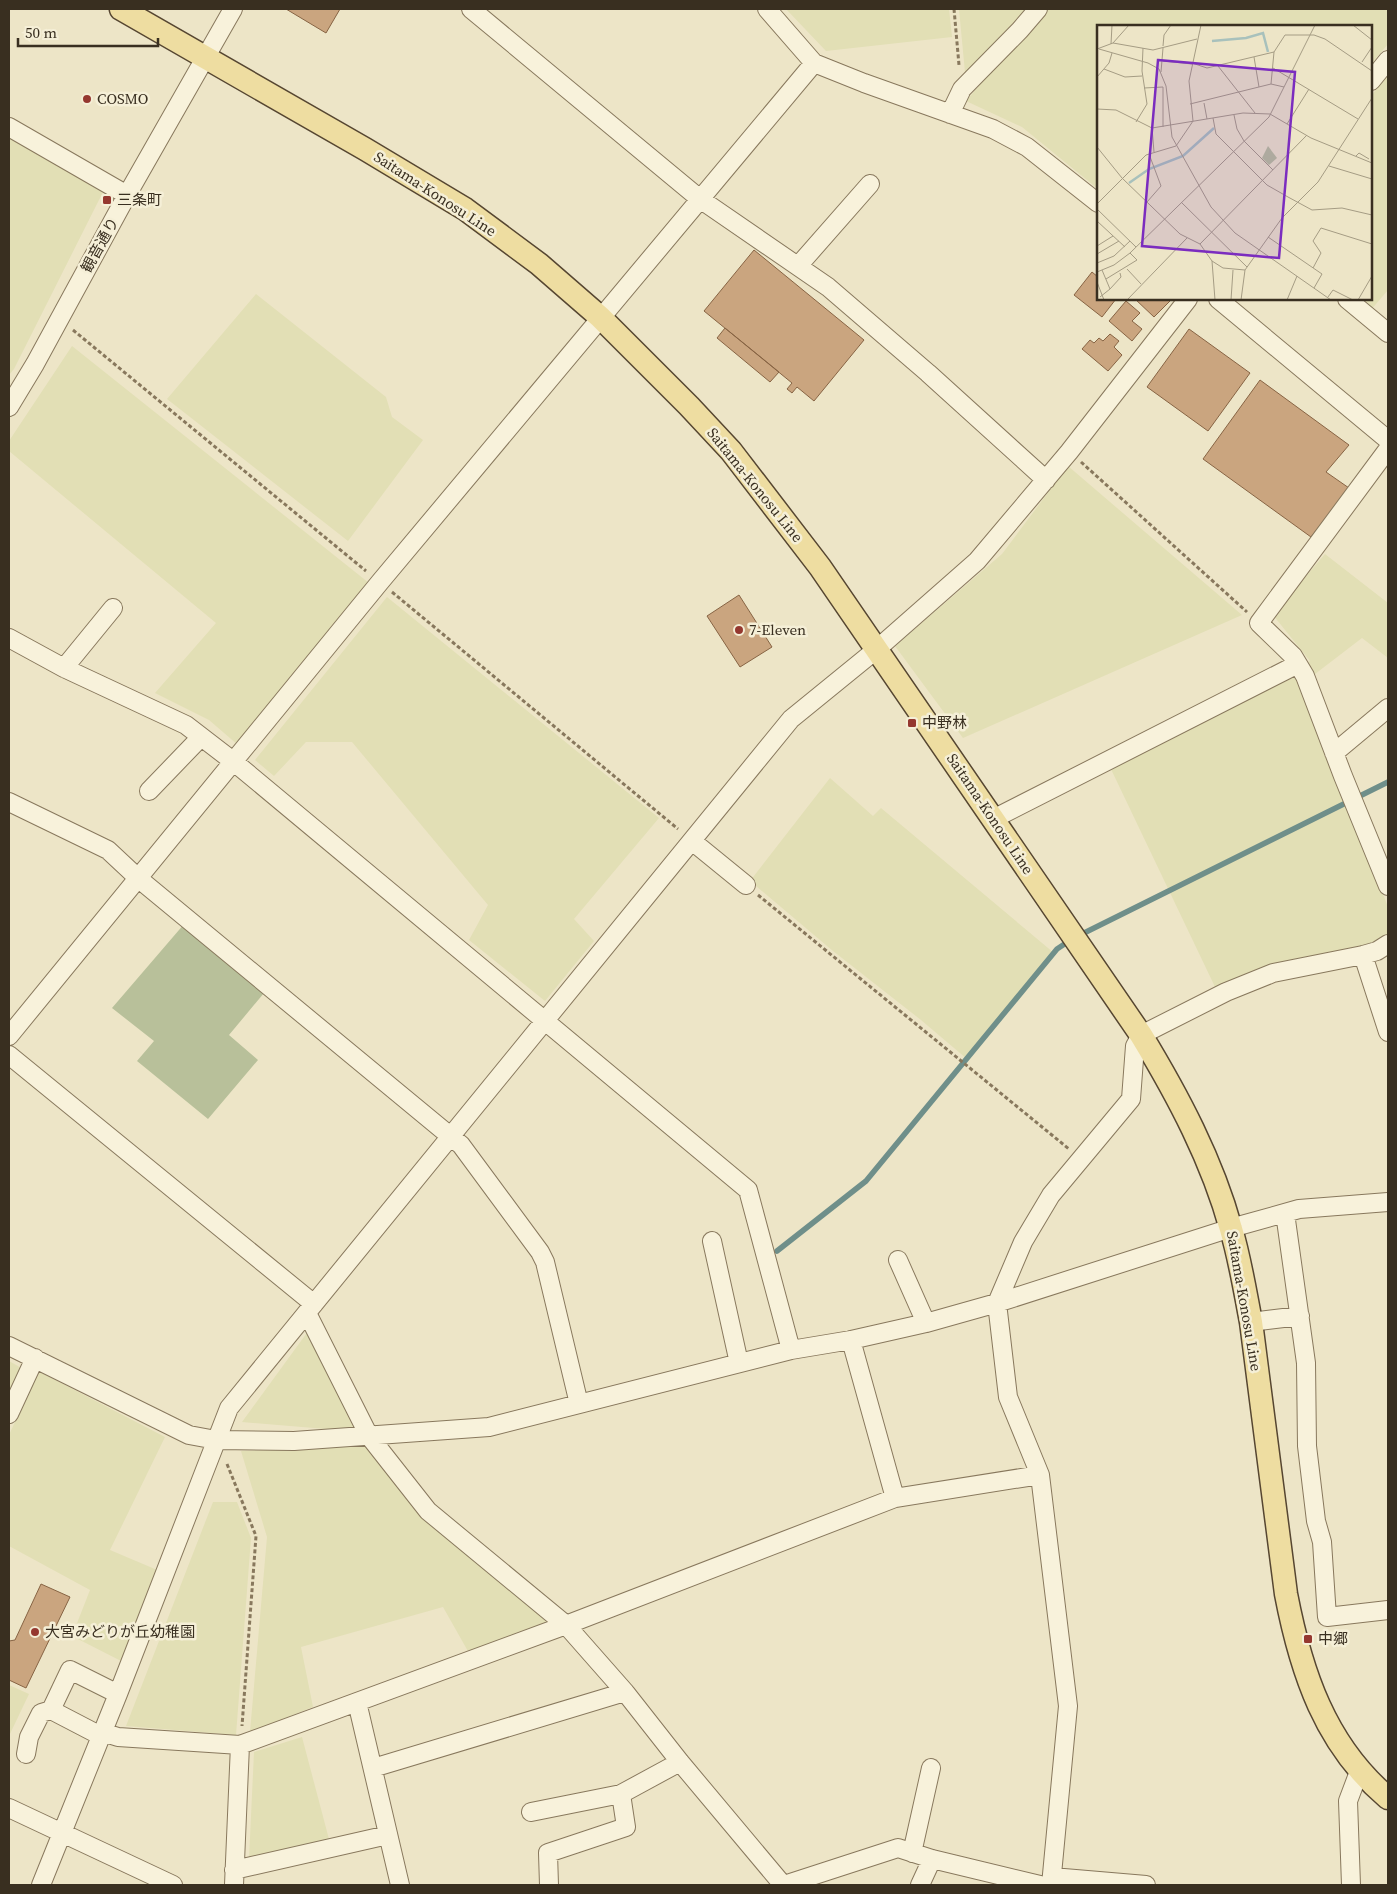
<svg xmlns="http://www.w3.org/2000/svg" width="1397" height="1894" viewBox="0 0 1397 1894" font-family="'Source Serif 4','Noto Sans JP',serif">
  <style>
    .farmland { fill: #e2dfb5 }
    .cemetery { fill: #b8c09a }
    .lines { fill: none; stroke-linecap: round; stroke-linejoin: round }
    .stream { stroke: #6f8f8a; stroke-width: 5.5 }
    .building { fill: #caa57f; stroke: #876444 }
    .minor-casing { stroke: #88785d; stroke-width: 20 }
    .major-casing { stroke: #564631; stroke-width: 25 }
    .path { stroke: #88785d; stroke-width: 3; stroke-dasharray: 4 2.5; stroke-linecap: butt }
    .minor { stroke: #f8f2db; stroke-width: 18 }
    .major { stroke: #eedda1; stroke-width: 22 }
    .poi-dot { fill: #95382f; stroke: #f5efd7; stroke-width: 2 }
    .labels { text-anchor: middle; stroke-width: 5; stroke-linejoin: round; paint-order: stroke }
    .poi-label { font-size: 15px; fill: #392f20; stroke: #f5efd7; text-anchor: start }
    .street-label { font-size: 15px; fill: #392f20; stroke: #f5efd7 }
    .inset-river { fill: none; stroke: #a8c1bc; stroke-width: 2.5 }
    .inset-road { fill: none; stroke: #a59c84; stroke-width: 1 }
    .view { fill: #7b2cbf; fill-opacity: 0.15; stroke: #7b2cbf; stroke-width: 2.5 }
    .inset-edge { fill: none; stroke: #392f20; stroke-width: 2.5 }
  </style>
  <rect width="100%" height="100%" fill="#ede5c7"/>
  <!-- farmland -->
  <path class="farmland" d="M786,9h163l3,28 -126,14z
    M959,9h69l-62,74z
    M1043,9h345v35l-17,20v-38h-273v163l-76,-62 -56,-26z
    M1388,75v215l-18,21 -15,-12h16v-203z
    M9,138l94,54 -89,177 -5,6z
    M256,294l130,103 6,20 31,23 -75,101 -181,-142z
    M72,346l297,237 -131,162 -29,-25 -54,-27 61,-70 -207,-172v-10z
    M1068,466l174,149 -279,123 -68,-92 107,-92z
    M1325,554l63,49v55l-26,-20 -60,46 86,223v27l-31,16 -141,39 -107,-224 201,-104 -37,-46z
    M387,597l272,221 -85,101 20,22 -49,60 -76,-61 19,-35 -136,-163h-46l-32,34 -19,-16z
    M830,778l43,38 8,-8 173,145 -87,106 -46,-39 -88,-69 -83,-70z
    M309,1330l51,98 -10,3 -108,-9z
    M9,1361l16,9 -16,32z
    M38,1371l127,66 -55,113 52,22 -37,91 -53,-27 18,-46 -81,-44v-111z
    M366,1446l187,178 -84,29 -26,-46 -142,40 12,60 -63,25 17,-195 -26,-86z
    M213,1502h24l14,36 -15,197 -110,-9z
    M9,1685l20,9 -20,42z
    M302,1737l28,106 -81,16 5,-107z"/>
  <!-- cemetery -->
  <path class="cemetery" d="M185,923l79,70 -35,42 29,25 -50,59 -71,-58 17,-20 -42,-33z"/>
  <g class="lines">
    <!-- stream -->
    <path class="stream" d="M1080,935l308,-153
      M777,1251l89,-70 191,-232 12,-8"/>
  </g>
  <!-- building -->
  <path class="building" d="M286,9h54l-14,24z
    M754,250l110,90 -50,61 -17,-14 -5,6 -5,-4 5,-6 -88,-72z
    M1092,272l6,5v22h18l-14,18 -28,-22z
    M1135,299h37l-18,18z
    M1126,301l14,12 -8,8 10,8 -10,12 -23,-20z
    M725,328l54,44 -9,10 -53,-44z
    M1189,329l61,44 -42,58 -61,-44z
    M1110,334l9,7 -5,6 8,8 -14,16 -26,-22 8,-9 4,3 5,-5 4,3z
    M1260,380l89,65 -23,27 23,16 -38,49 -108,-78z
    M739,595l33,52 -32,20 -33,-51z
    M41,1584l29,13 -44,91 -17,-8v-39l6,-1z"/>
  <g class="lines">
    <defs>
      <path id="minor" d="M471,9l229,190 128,88 100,86 118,107
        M767,9l47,54 50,20 129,46 34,18 71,56
        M1371,81l17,-21
        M950,114l12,-25 58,-59 18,-21
        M9,127l118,68
        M798,266l72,-82
        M1218,299l170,141
        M1347,299l41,34
        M9,407l26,-43 92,-169 106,-186
        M1388,449l-129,174 34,33 12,20 38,100 45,110
        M9,638l55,30 122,57 48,37 514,428 43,160
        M64,668l49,-60
        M1334,753l54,-45
        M149,791l52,-54
        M9,802l99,48 31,29 322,266 79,107 5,10 34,142
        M993,819l305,-155
        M692,841l54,44
        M1363,955l25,77
        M9,1036l371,-454 434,-519
        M9,1055l305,249
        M1285,1213l21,150 1,83 9,75 6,21 5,75 61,-7
        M712,1241l27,122
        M898,1260l28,63
        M307,1313l62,123 59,75 138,114 59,67 55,70 103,123
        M1251,1322l49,-6
        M851,1340l44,158
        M9,1346l180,89 27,5 78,1 195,-14 302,-77 60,-10 75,-17 71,-20 234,-75 68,-19 89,-7
        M9,1414l26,-56
        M357,1702l43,183
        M102,1732l16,5 122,8 326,-120 329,-127 145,-23
        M101,1736l-50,-26 19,-40 48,24
        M26,1754l3,-17 12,-24 10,-3
        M373,1768l252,-76
        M9,1808l164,77
        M531,1812l90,-18
        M912,1853l19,-85
        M234,1870l154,-35
        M1052,1877l94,8
        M41,1885l77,-191 111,-286 562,-689 86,-70 100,-88 92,-109 119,-153
        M234,1885l6,-140
        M549,1885l-1,-32 78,-26 -5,-33 59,-32
        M784,1885l114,-37 34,11 108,26
        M920,1885l12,-26
        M1051,1885l17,-179 -28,-231 -32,-78 -11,-94 26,-61 28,-47 80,-96 4,-53 6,-11 85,-43 47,-19 90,-18 14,-4 11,-7
        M1351,1885l-3,-84 12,-32"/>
      <path id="major" d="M121,9l244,140 100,60 74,55 61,53 89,89 42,45 89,116 321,468c37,61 71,125 90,194 9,30 14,62 20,93l35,272c15,78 39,151 102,204"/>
    </defs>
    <!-- minor casing -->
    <use href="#minor" class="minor-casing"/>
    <!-- major casing -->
    <use href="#major" class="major-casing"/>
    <!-- path -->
    <path class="path" d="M954,9l5,56
      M73,330l293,241
      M1081,462l166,150
      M392,592l286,237
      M758,895l311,254
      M227,1464l29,72 -14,190"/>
    <!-- minor -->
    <use href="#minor" class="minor"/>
    <!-- major -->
    <use href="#major" class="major"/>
  </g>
  <!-- markers -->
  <g class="poi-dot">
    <circle cx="87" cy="99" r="5"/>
    <rect x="102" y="195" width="10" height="10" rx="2.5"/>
    <circle cx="739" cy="630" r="5"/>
    <rect x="907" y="718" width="10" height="10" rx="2.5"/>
    <circle cx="35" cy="1632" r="5"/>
    <rect x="1303" y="1634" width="10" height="10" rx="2.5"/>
  </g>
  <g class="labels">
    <!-- poi labels -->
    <g class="poi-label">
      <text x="97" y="104">COSMO</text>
      <text x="117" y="205">三条町</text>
      <text x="749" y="635">7-Eleven</text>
      <text x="922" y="728">中野林</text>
      <text x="45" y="1637">大宮みどりが丘幼稚園</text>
      <text x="1318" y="1644">中郷</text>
    </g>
    <!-- street labels -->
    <g class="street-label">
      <text transform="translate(435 194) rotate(33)" y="5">Saitama-Konosu Line</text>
      <text transform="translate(100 245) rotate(-61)" y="5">観音通り</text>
      <text transform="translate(755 485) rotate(51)" y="5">Saitama-Konosu Line</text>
      <text transform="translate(990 814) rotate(56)" y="5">Saitama-Konosu Line</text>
      <text transform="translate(1244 1301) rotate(80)" y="5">Saitama-Konosu Line</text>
    </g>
  </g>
  <!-- overview -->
  <g transform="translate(1097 25)">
    <rect width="275" height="275" fill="#ede5c7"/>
    <path d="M171,121l9,12 -8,7 -7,-7z" fill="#b8c09a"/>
    <path class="inset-river" d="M115,16l34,-3 17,-5 5,19M32,158l20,-14 34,-13 31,-28"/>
    <path class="inset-road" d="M256,0l19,15M16,18l40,7 44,-11M14,19l1,-19M66,21l1,-11 7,-10M0,24l16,-6 16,-18M2,24l49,14 11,6 7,17 6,51 39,70 24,26 96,67M157,32l5,30M66,36l29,3M265,37l10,-15M95,38l15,5 67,-16M121,41l37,47M176,43l85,51M7,44l21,8 17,-1M64,47l2,-24M0,52l12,-14 3,-10M174,59l3,-32 11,-17h29l11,4 47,32M47,63l19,-1v40M107,78l3,16M93,79l81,-20 13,3M0,84l19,1 36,18 91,-15 27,1 41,24 61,25M137,90l3,14 7,12 29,29M116,93l3,16 51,51 21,12 24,13 30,-2 30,7M39,97l11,-18 -5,-33 1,-23M190,99l22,-35M55,103l2,24M0,122l25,31 58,56 20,10 12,17 11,7 22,2M259,131l3,-3 10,6M232,141l43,13M50,177l14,-16 -12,-32M84,177l66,65M0,179l49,-49 30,-9 13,-19 4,-6 -4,-40 12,-56M0,184l39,38M0,196l28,26M171,212l54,37 -8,14M103,219l107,-109M0,221l16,-10M0,229l22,-13M115,236l3,39M0,238l17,-7 16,-15M216,243l8,-15 -8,-12 8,-13 51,16M30,244l14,15M0,247l17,-7 16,-12 139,-136 46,-92M9,254l31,-19 -7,-7M0,257l7,18M13,264l11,-12 -1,-4M3,272l10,-8 -8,-19M231,272l5,-7 20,10M30,275l60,-62M134,275l2,-30M144,275l4,-30 37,-52 36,-36 54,-84M190,275l10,-24M261,275l14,-24"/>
    <path class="view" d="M61,35l137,12 -16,186 -137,-12z"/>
    <rect width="275" height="275" class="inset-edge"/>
  </g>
  <!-- border -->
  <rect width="1397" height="1894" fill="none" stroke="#392f20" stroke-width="20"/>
  <!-- scale -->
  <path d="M18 38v8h140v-8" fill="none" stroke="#392f20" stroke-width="2.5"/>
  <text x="25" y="38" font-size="15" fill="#392f20" stroke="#f5efd7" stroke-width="4" paint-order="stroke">50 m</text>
</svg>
